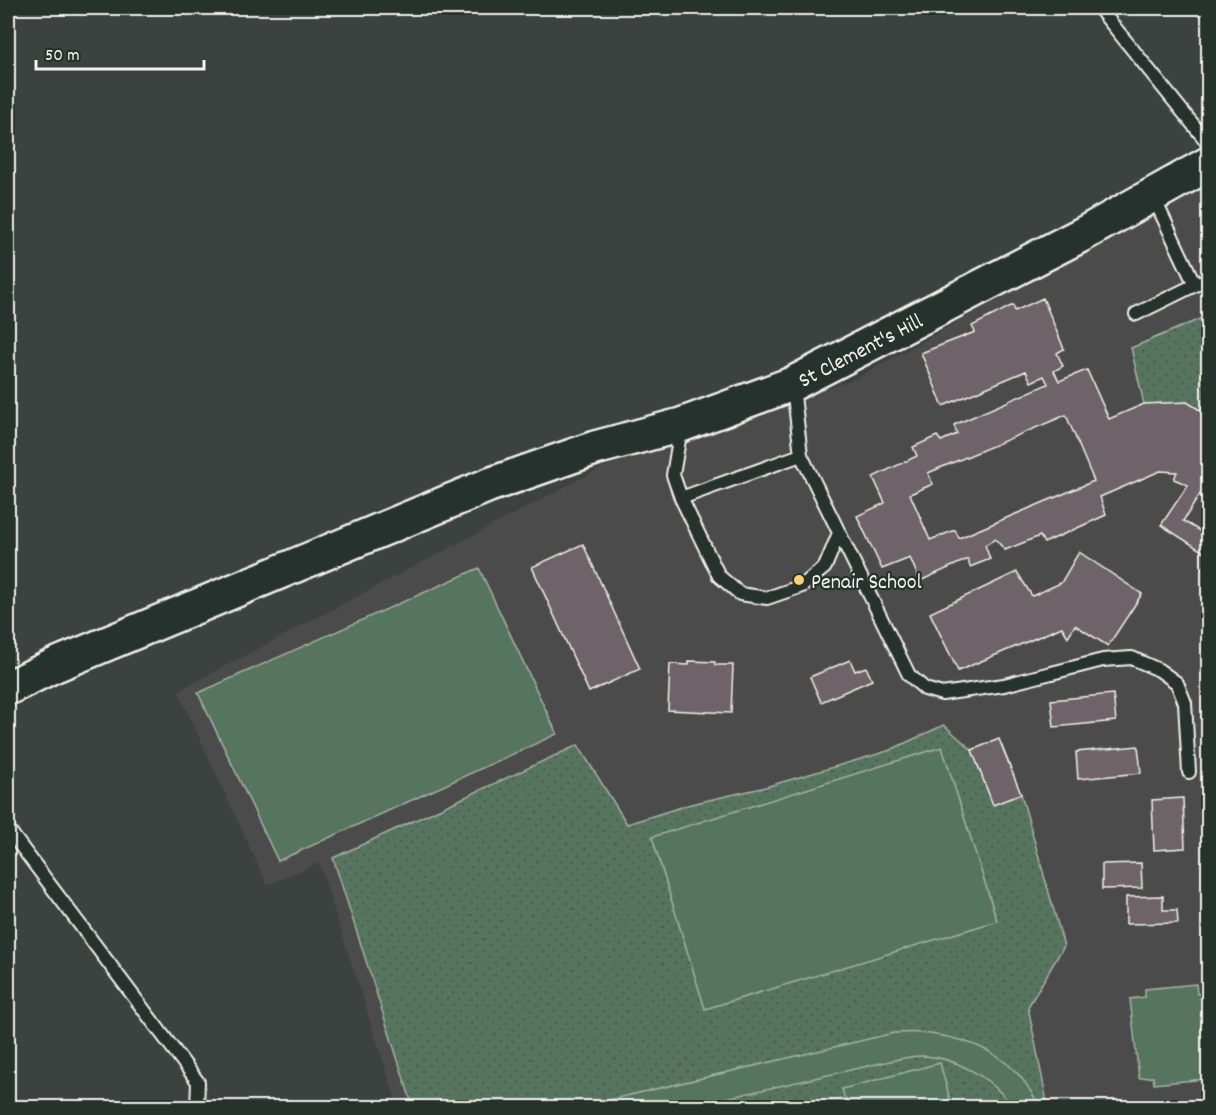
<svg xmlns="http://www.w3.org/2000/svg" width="1216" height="1115" viewBox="0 0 1216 1115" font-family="Dekko,sans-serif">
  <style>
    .built { fill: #4b4c4b }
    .grass { fill: url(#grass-dots); stroke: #a5b3a3; stroke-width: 1.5 }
    .park { fill: #56755e; stroke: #a5b3a3; stroke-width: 1.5 }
    .building { fill: #6e6468; stroke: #f4f1e8; stroke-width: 1.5; fill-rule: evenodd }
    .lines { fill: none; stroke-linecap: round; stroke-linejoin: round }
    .lane-casing { stroke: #f4f1e8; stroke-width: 16 }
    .secondary-casing { stroke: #f4f1e8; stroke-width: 38 }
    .lane { stroke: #26332d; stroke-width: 12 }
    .secondary { stroke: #26332d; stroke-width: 33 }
    .poi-dot { fill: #ffd166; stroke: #26332d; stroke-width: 2 }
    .labels { text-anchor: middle; stroke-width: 4.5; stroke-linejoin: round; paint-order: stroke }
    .street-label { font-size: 22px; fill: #f4f1e8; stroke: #26332d }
    .poi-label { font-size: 22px; fill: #f4f1e8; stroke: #26332d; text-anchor: start }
  </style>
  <defs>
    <pattern id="grass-dots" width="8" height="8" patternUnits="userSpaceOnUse" patternTransform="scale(1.5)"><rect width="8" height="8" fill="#56755e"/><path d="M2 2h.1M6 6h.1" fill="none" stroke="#4f5c51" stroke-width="1.8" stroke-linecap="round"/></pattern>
  </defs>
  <rect width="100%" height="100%" fill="#3c423f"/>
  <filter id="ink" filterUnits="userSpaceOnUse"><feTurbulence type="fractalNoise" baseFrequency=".0167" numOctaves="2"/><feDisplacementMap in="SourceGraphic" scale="12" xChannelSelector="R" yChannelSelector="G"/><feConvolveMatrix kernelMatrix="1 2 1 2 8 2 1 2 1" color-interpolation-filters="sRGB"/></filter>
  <g filter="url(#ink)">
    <!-- built -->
    <path class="built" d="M1208,182v925h-810l-79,-244 -52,22 -89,-194 421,-222 256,-90z"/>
    <!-- grass -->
    <path class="grass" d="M1208,300v102l-7,8 -14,-7 -43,1 -13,-56 76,-32 -6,-13z
      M944,725l28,25 21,54 28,-10 43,152 -36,61 20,100h-635l-80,-249 245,-113 49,79 64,-20 71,-16 126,-37z"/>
    <!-- park -->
    <path class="park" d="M479,568l78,166 -279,127 -80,-168z
      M942,747l55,174 -292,88 -53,-172z
      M1196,984l1,10 11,-1v81h-3v5l-51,5 -1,-7 -14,1 -9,-79 15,-2v-8z
      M894,1033c9,0 19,-1 28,0 29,3 61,11 84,30 15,11 25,28 34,44h-28c-18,-28 -59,-52 -93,-51 -7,0 -13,2 -20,3l-212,48h-108z
      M940,1063l12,44h-105l-5,-18z
      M1207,1099l1,8h-52v-3z"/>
    <!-- building -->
    <path class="building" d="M1043,298l21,51 -7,4 6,13 -9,5 5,10 28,-11 22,49 35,-15 43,-2 21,13v76l-4,-3 -21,33 25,15v-1v20l-47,-30 27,-40 -14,-6 3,-7 -17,-1 -60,26 6,18 -62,28 -4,-7 -35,14 -10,-11 -10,6 5,14 -20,8 -2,-8 -48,22 -10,-23 -28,11 -25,-53 28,-13 -12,-26 44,-21 -4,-9 24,-11 4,5 16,-7 -3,-9 94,-41 -4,-8 -13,6 -5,-11 -83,35 -22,-53 54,-21 -3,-6 41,-21 2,6zM1066,415l28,66 -135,57 -4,-8 -25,10 -20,-46 23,-10 -5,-11z
      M583,544l57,125 -51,23 -57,-125z
      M1079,552l63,42 -34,52 -33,-21 -7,12 -6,-10 -104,44 -28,-58 87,-41 15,24 29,-13z
      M850,660l5,11 11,-4 6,13 -51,22 -11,-25z
      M689,661l26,1v3h18l-2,48 -63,-3 2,-46 19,1z
      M1113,694l3,27 -62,6 -3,-27z
      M999,739l22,55 -28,11 -21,-55z
      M1138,746l3,27 -63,6 -2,-27z
      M1183,798l2,50 -31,2 -2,-50z
      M1141,863l1,25 -40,1v-25z
      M1163,896v14h14l1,13 -52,1v-27z"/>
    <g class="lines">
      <defs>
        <path id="lane" d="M1099,8l109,135
          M1153,196l42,89 13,-5
          M1136,314l59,-29
          M793,387l8,68 108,220 16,14 17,5 62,-9 99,-25 29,-2 27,12 18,13 8,20 4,69
          M681,428l-8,47 8,23 38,78 21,18 27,4 35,-12 23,-19 14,-34
          M681,498l120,-43
          M8,829l190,253 -1,26"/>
        <g id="secondary">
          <path id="s1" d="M8,688l45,-22 436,-181 106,-37 86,-23 111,-41 291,-150 125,-70"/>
        </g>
      </defs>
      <!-- lane casing -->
      <use href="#lane" class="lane-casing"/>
      <!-- secondary casing -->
      <use href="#secondary" class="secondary-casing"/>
      <!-- lane -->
      <use href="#lane" class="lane"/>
      <!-- secondary -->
      <use href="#secondary" class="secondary"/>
    </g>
  </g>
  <!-- markers -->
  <circle class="poi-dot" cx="799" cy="580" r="6"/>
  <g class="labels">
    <!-- street labels -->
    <g class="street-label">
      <text dy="8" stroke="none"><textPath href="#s1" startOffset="918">St Clement's Hill</textPath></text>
    </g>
    <!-- poi labels -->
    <g class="poi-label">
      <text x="811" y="588">Penair School</text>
    </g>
  </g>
  <!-- margin -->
  <rect width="1216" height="1115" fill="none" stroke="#26332d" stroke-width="30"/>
  <rect x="15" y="15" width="1186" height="1085" fill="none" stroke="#f4f1e8" stroke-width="2" filter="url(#ink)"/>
  <!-- scale -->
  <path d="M36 60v9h168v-9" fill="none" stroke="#f4f1e8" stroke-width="3"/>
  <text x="45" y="60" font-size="18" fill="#f4f1e8" stroke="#26332d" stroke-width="4.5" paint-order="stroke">50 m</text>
</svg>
